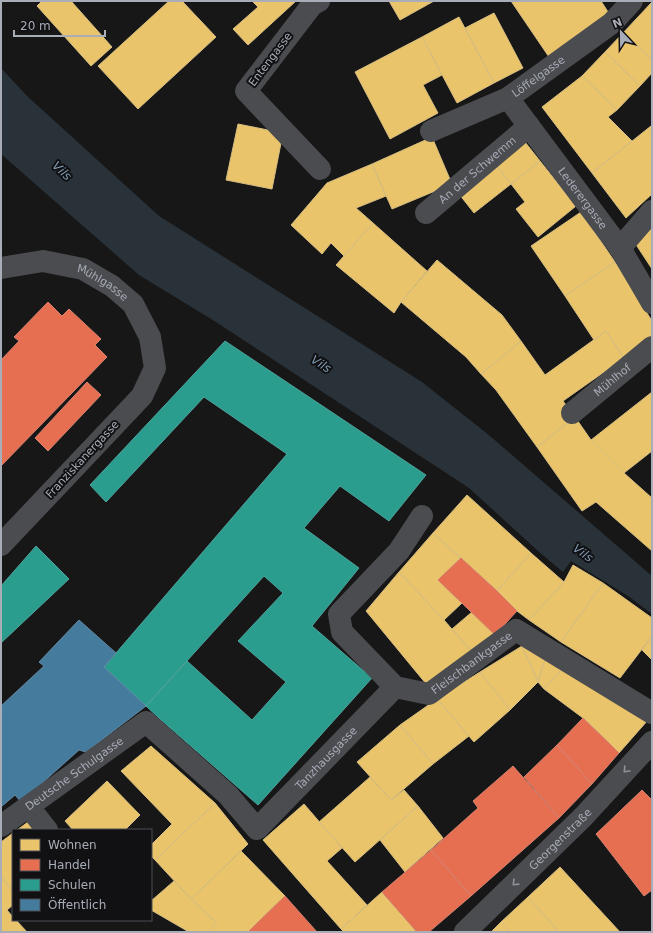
<svg xmlns="http://www.w3.org/2000/svg" width="653" height="933" viewBox="0 0 653 933" font-family="'DejaVu Sans',sans-serif">
  <style>
    .water { fill: #2a3239 }
    .homes { fill: #e9c46a; stroke: #d6bd81 }
    .shops { fill: #e76f51; stroke: #d48270 }
    .schools { fill: #2a9d8f; stroke: #50a29b; fill-rule: evenodd }
    .public { fill: #457b9d; stroke: #638aa5 }
    .lines { fill: none; stroke-linecap: round; stroke-linejoin: round }
    .street { stroke: #4b4c50; stroke-width: 22 }
    .oneway { stroke: #8c9099 }
    .labels { text-anchor: middle; stroke-width: 4; stroke-linejoin: round; paint-order: stroke }
    .street-label { font-size: 11px; fill: #a8adb8; stroke: #111113 }
    .water-label { font-size: 12px; font-style: italic; fill: #7f9bb3; stroke: #111113 }
  </style>
  <rect width="100%" height="100%" fill="#171717"/>
  <!-- water -->
  <path class="water" d="M1,68l26,28 132,120 263,166 68,54 162,140v38l-24,-18 -57,-35 -8,11 -25,-21 -69,-63 -253,-166 -77,-47 -138,-121z"/>
  <!-- homes -->
  <path class="homes" d="M42,1h29l41,46 -21,19 -54,-60z
    M169,1h13l34,36 -78,72 -40,-43z
    M252,1h44l-48,44 -15,-16 25,-22z
    M389,1h45l-34,19z
    M511,1h90l9,14 -61,42z
    M652,2v58l-29,-27z
    M494,13l29,55 -29,15 -29,-55z
    M459,17l35,66 -37,20 -35,-66z
    M623,33l29,27v13l-12,13 -35,-34z
    M422,37l20,38 -19,10 15,28 -48,26 -35,-67z
    M605,52l35,34 -23,24 -35,-34z
    M582,76l35,34 -9,7 24,24 -40,32 -50,-66z
    M238,124l45,9 -11,56 -46,-9z
    M651,126l1,1v67l-26,24 -34,-45z
    M432,137l20,47 -60,25 -20,-45z
    M525,142l15,19 -29,23 -15,-19z
    M540,161l36,45 -38,31 -22,-28 9,-7 -14,-18z
    M372,164l14,32 -30,12 17,15 -29,33 -13,-13 -9,11 -31,-29 36,-42z
    M496,165l15,19 -37,29 -15,-19z
    M581,212l34,50 -50,34 -34,-50z
    M373,223l54,48 -26,31 -7,11 -58,-48z
    M652,227v42l-19,-29z
    M437,260l65,55 19,26 -40,33 -15,-17 -65,-55z
    M615,262l37,59v17l-28,20 -18,-27 -12,9 -29,-44z
    M606,331l18,27 -61,43 12,16 -38,30 -41,-57 -15,-16 40,-33 24,34z
    M652,392v59l-28,22 -33,-33z
    M575,417l16,23 33,33 28,25v53l-56,-49 -14,9 -45,-64z
    M467,495l64,58 -34,38 -64,-58z
    M433,533l28,25 -23,22 24,23 -18,17 -45,-48z
    M531,553l33,29 -35,38 -12,-9 -20,-20z
    M573,565l30,18 -42,59 -32,-22 35,-38z
    M399,572l45,48 28,32 -45,33 -61,-74z
    M603,583l49,35v18l-32,42 -59,-36z
    M472,612l23,23 -23,17 -20,-23z
    M652,636v24l-10,-10z
    M522,646l16,36 -28,28 -30,-38z
    M522,646l23,13 -7,23z
    M545,659l17,10 -18,20 -6,-7z
    M562,669l86,51 -29,33 -36,-35 -39,-29z
    M480,672l30,38 -36,32 -37,-43z
    M437,699l32,37 -36,28 -33,-39z
    M400,725l33,39 -42,36 -34,-38z
    M151,746l64,57 -60,57 -4,-4v-11l21,-21 -51,-53z
    M370,777l21,23 13,-10 14,16 -63,56 -36,-40z
    M107,781l33,34 -15,15h-52l-8,-9z
    M215,803l33,41 -57,55 -36,-39z
    M304,804l38,44 -15,13 40,44 -26,24 -78,-89z
    M418,806l25,32 -38,34 -25,-32z
    M28,822l6,8h-17z
    M13,833v59l-12,-16v-34z
    M241,851l44,45 -37,36h-40l9,-9 -26,-24z
    M560,867l60,65h-61l-31,-35z
    M1,876l12,16v13l-6,5 6,7v3h3l11,12h-26z
    M174,881l17,18 26,24 -9,9h-19l-38,-22v-9z
    M382,892l35,40h-73l-3,-3z
    M528,897l31,35h-48l-10,-10z
    M501,922l10,10h-20z"/>
  <!-- shops -->
  <path class="shops" d="M48,302l14,14 7,-7 32,30 -6,6 12,12 -106,109v-106l18,-19 -5,-4z
    M87,382l14,13 -53,56 -13,-13z
    M461,558l36,33 20,20 -22,24 -57,-55z
    M583,718l36,35 -27,31 -35,-39z
    M557,745l35,39 -33,34 -35,-41z
    M513,766l46,52 -88,78 -40,-46 47,-42 -5,-7z
    M642,790l10,10v90l-8,6 -48,-62z
    M431,850l40,46 -42,36h-12l-35,-40z
    M285,896l32,36h-67l-1,-1z"/>
  <!-- schools -->
  <path class="schools" d="M225,341l201,134 -37,46 -49,-35 -36,42 55,40 -47,58 60,52 -114,127 -98,-86 -56,-52 183,-213 -83,-57 -98,105 -16,-17zM264,576l19,17 -45,48 48,41 -34,38 -65,-59 -41,45z
    M36,546l33,33 -68,64v-57z"/>
  <!-- public -->
  <path class="public" d="M79,620l37,33 -12,14 42,39 -60,46 -7,-2 -58,52 -6,-7 -14,12v-101l43,-40 -5,-4z"/>
  <g class="lines">
    <!-- street -->
    <g class="street">
      <path d="M319,1l-7,4 -66,86 74,78"/>
      <path id="s1" d="M508,98l112,150 32,55"/>
      <path id="s2" d="M431,131l77,-33 104,-75 20,-22"/>
      <path id="s3" d="M426,213l103,-87"/>
      <path d="M620,248l32,-37"/>
      <path id="s4" d="M1,268l42,-7 40,8 29,17 21,18 17,33 5,31 -13,28 -141,149"/>
      <path id="s5" d="M572,413l80,-66"/>
      <path id="s6" d="M422,516l-23,35 -60,63 3,18 53,55 34,7 87,-64 136,83"/>
      <path d="M29,807l18,23"/>
      <path id="s7" d="M1,826l145,-104 82,73 29,34 138,-142"/>
      <path id="s8" d="M465,932l118,-115 69,-75"/>
    </g>
  </g>
  <!-- one-way arrows -->
  <defs><path id="oneway-chevron" d="M-2-3.5L2.5 0L-2 3.5" fill="none" stroke-width="1.6" stroke-linecap="round" stroke-linejoin="round"/></defs>
  <g class="oneway">
    <use href="#oneway-chevron" transform="translate(626 770) rotate(133)"/>
    <use href="#oneway-chevron" transform="translate(515 883) rotate(136)"/>
  </g>
  <g class="labels">
    <!-- street labels -->
    <g class="street-label">
      <text transform="translate(270 59) rotate(-53)" y="4">Entengasse</text>
      <text dy="4" stroke="none"><textPath href="#s2" startOffset="121">Löffelgasse</textPath></text>
      <text dy="4" stroke="none"><textPath href="#s3" startOffset="67">An der Schwemm</textPath></text>
      <text dy="4" stroke="none"><textPath href="#s1" startOffset="125">Lederergasse</textPath></text>
      <text dy="4" stroke="none"><textPath href="#s4" startOffset="107">Mühlgasse</textPath></text>
      <text dy="4" stroke="none"><textPath href="#s5" startOffset="52">Mühlhof</textPath></text>
      <text transform="translate(82 459) rotate(-47)" y="4">Franziskanergasse</text>
      <text dy="4" stroke="none"><textPath href="#s6" startOffset="311">Fleischbankgasse</textPath></text>
      <text dy="4" stroke="none"><textPath href="#s7" startOffset="432">Tanzhausgasse</textPath></text>
      <text dy="4" stroke="none"><textPath href="#s7" startOffset="90">Deutsche Schulgasse</textPath></text>
      <text dy="4" stroke="none"><textPath href="#s8" startOffset="133">Georgenstraße</textPath></text>
    </g>
    <!-- water labels -->
    <g class="water-label">
      <text transform="translate(62 171) rotate(44)" y="4">Vils</text>
      <text transform="translate(321 364) rotate(32)" y="4">Vils</text>
      <text transform="translate(583 553) rotate(36)" y="4">Vils</text>
    </g>
  </g>
  <!-- border -->
  <rect width="653" height="933" fill="none" stroke="#a8adb8" stroke-width="4"/>
  <!-- legend -->
  <rect x="12" y="829" width="140" height="92" fill="#111113" stroke="#4d4f55"/>
  <rect x="20" y="839" width="20" height="12" fill="#e9c46a" stroke="#4d4f55"/>
  <text x="48" y="849" font-size="12" fill="#a8adb8">Wohnen</text>
  <rect x="20" y="859" width="20" height="12" fill="#e76f51" stroke="#4d4f55"/>
  <text x="48" y="869" font-size="12" fill="#a8adb8">Handel</text>
  <rect x="20" y="879" width="20" height="12" fill="#2a9d8f" stroke="#4d4f55"/>
  <text x="48" y="889" font-size="12" fill="#a8adb8">Schulen</text>
  <rect x="20" y="899" width="20" height="12" fill="#457b9d" stroke="#4d4f55"/>
  <text x="48" y="909" font-size="12" fill="#a8adb8">Öffentlich</text>
  <!-- north arrow -->
  <g transform="translate(621 32) rotate(338)" stroke="#111113" stroke-width="3" paint-order="stroke">
  <path d="M0-3L7 15L0 10L-7 15Z" fill="#a8adb8"/>
  <text y="-6" font-size="11" font-weight="bold" text-anchor="middle" fill="#a8adb8">N</text>
  </g>
  <!-- scale -->
  <path d="M14 30v6h91v-6" fill="none" stroke="#a8adb8" stroke-width="2"/>
  <text x="20" y="30" font-size="12" fill="#a8adb8" stroke="#111113" stroke-width="3" paint-order="stroke">20 m</text>
</svg>
